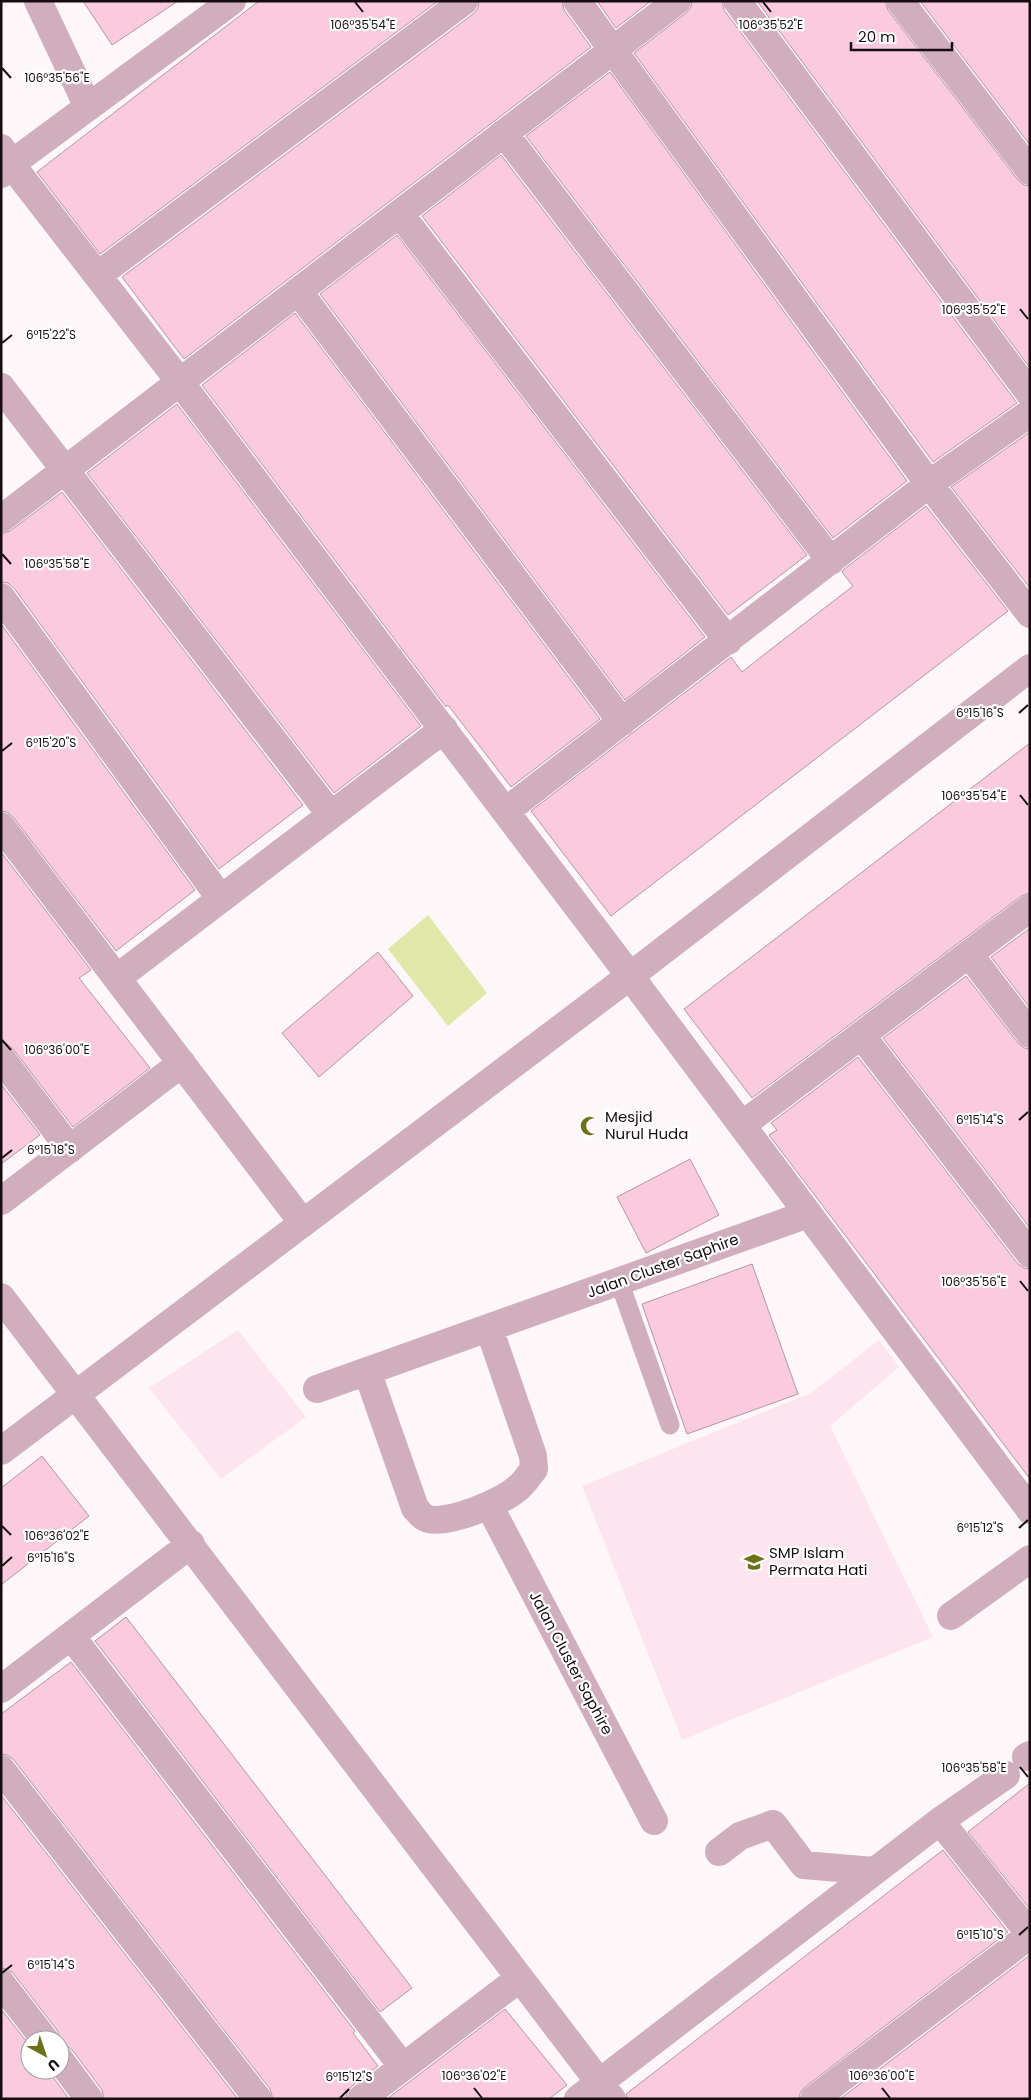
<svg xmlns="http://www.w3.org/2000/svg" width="1031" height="2100" viewBox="0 0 1031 2100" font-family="Poppins,sans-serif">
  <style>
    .built { fill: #fde4ee }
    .green { fill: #e1e6a9 }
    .building { fill: #facade; stroke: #b496a2 }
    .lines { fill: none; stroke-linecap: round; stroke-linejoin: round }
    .service { stroke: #d1aebd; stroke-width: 19 }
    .minor { stroke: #d1aebd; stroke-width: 28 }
    .tertiary { stroke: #d1aebd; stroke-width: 28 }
    .ticks { fill: none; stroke: #170d11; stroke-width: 2 }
    .labels { text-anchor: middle; stroke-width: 4.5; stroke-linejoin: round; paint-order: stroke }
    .poi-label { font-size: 15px; fill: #170d11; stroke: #fff; text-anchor: start }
    .street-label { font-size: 15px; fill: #170d11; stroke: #fff }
    .ticks-label { font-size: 12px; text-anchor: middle; fill: #170d11; stroke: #fff; stroke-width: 4.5; stroke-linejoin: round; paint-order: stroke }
  </style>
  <rect width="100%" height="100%" fill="#fdf7f9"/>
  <!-- built -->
  <path class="built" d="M238,1330l68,87 -85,62 -72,-91z
    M879,1340l20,27 -69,59 103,211 -251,103 -100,-254 229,-93z"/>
  <!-- green -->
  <path class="green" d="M428,915l59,78 -39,33 -60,-77z"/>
  <!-- building -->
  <path class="building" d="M83,1h95l-66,44z
    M259,1h179l-338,253 -63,-82z
    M479,1h83l2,9 27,37 -407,312 -62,-82 351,-263 5,-6z
    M597,1h54l-35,27z
    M692,1h30l2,9 293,393 -84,59 -299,-409 52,-40 5,-6z
    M757,1h128l3,9 130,170 6,5 6,1v182z
    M920,1h110v144z
    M610,72l297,409 -74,57 -307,-402z
    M501,155l306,400 -79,60 -306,-399z
    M397,235l308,402 -80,63 -305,-406z
    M295,313l305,406 -89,68 -63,-82 -2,2 -244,-322z
    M177,404l244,322 -87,67 -247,-320z
    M1030,432v156l-79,-101z
    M62,492l241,313 -84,64 -205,-281 -6,-5 -7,-1v-48l9,-3z
    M926,506l82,105 -397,305 -80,-105 200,-154 11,15 28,-22 83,-64 -11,-14 1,-2z
    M1,624l194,266 -79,61 -103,-134 -6,-5 -6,-1z
    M1030,743v150l-9,3 -269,202 -68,-89z
    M1,852l90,118 -12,8 71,90 -77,59 -60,-78 -6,-5 -6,-1z
    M1030,928v80l-39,-51z
    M378,952l35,44 -94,81 -37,-44z
    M966,976l52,67 6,5 6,1v179l-147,-190z
    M858,1057l160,207 6,4 6,1v210l-261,-344 8,-5 -6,-7z
    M1,1084l39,51 -39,29z
    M690,1159l29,56 -73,38 -29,-56z
    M752,1264l46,130 -111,40 -45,-130z
    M42,1456l47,60 -88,69v-97z
    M126,1617l286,371 -32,24 -285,-371z
    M71,1662l284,369 -2,2 25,33 -27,21 -4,6 -1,6h-73l-3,-10 -257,-330 -6,-4 -6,-1v-40z
    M1030,1783v126l-62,-77z
    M1,1795l237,304h-134l-2,-9 -29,-39 -6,-5 -7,-1v-8l-3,-7 -44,-57 -6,-4 -6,-1z
    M943,1850l65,82 -203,155 -5,6 -1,6h-172l-1,-5z
    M1030,1955v144h-190z
    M1,2009l29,37v24h18l21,29h-68z
    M505,2009l62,76 -18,14h-162z"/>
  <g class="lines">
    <!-- service -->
    <path class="service" d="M619,1281l51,144"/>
    <!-- minor -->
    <path class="minor" d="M38,1l50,106
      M577,1l352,483 101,130
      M737,1l293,393
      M900,1l130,170
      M504,133l327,428
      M1,148l10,16 169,218 450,594 400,-308
      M1,174l10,-10 221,-163
      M400,214l328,427
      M98,275l366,-274
      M298,291l324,431
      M1,387l330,428
      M1,519l676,-518
      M1,597l220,302
      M506,811l423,-327 101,-71
      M1,826l302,397
      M969,954l61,80
      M117,978l327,-249
      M861,1035l169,219
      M1,1058l69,91
      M742,1125l288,-217
      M1,1201l181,-138
      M1,1297l611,802
      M367,1371l48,137c3,3 7,9 11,10 18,9 79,-17 93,-31 6,-5 10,-12 15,-18l-1,-13 -44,-128
      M317,1389l491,-175
      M489,1505l165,316
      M951,1616l79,-57
      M71,1636l332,431
      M1,1689l190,-145
      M1026,1757l4,-2
      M1,1769l257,330
      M940,1821l90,113
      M719,1852l21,-16 33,-12 31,41 70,6
      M1,1983l44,57
      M60,2060l29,39
      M361,2099l159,-121
      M578,2099l362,-278 66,-46
      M814,2099l216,-164"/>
    <!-- tertiary -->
    <path class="tertiary" d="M1,1451l629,-475 400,534"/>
  </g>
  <!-- ticks -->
  <path class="ticks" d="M355,2l8,10M763,2l8,10M2,68l9,10M1020,309l8,10M2,343l10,-8M2,554l9,10M1019,713l9,-8M2,751l10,-8M1020,795l8,10M2,1040l9,10M1019,1120l9,-8M2,1158l10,-8M1020,1281l8,10M2,1526l9,9M1019,1528l9,-8M2,1566l10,-9M1020,1767l8,10M1019,1935l9,-8M2,1973l10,-8M474,2088l8,10M882,2088l8,10M340,2098l9,-9"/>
  <!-- icons -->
  <defs>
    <symbol id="mosque-bare" viewBox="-9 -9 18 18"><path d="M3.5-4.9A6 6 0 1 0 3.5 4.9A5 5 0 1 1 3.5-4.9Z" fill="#6e7117" stroke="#fff" stroke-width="2.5" paint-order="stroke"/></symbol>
    <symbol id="school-bare" viewBox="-9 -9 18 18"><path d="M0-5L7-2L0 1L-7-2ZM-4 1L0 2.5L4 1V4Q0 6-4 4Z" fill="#6e7117" stroke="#fff" stroke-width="2.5" paint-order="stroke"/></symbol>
  </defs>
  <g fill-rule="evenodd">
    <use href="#mosque-bare" x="576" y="1112" width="28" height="28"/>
    <use href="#school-bare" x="740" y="1548" width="28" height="28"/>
  </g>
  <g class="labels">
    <!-- poi labels -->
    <g class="poi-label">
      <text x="605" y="1122">Mesjid<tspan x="605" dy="17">Nurul Huda</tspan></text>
      <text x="769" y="1558">SMP Islam<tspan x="769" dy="17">Permata Hati</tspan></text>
    </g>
    <!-- street labels -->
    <g class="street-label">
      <text transform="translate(663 1266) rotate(-20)" y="5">Jalan Cluster Saphire</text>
      <text transform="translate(571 1663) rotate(62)" y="5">Jalan Cluster Saphire</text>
    </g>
  </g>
  <g class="ticks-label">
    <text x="363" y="29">106°35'54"E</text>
    <text x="771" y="29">106°35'52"E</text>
    <text x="57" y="82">106°35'56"E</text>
    <text x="974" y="314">106°35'52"E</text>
    <text x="51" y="339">6°15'22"S</text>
    <text x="57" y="568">106°35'58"E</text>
    <text x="980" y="717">6°15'16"S</text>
    <text x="51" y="747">6°15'20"S</text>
    <text x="974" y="800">106°35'54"E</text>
    <text x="57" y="1054">106°36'00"E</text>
    <text x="980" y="1124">6°15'14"S</text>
    <text x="51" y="1154">6°15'18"S</text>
    <text x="974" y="1286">106°35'56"E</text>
    <text x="980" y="1532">6°15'12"S</text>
    <text x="57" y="1540">106°36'02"E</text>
    <text x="51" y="1562">6°15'16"S</text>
    <text x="974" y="1772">106°35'58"E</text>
    <text x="980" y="1939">6°15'10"S</text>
    <text x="51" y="1969">6°15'14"S</text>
    <text x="474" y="2080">106°36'02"E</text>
    <text x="882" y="2080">106°36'00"E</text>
    <text x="349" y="2081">6°15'12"S</text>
  </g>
  <!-- border -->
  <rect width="1031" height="2100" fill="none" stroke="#170d11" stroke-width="5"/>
  <!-- north arrow -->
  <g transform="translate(45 2055) rotate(140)"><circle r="24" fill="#ffffff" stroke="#a29ea0"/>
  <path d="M0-4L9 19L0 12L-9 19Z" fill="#6e7117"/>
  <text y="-8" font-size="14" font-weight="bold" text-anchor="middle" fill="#170d11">U</text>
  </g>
  <!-- scale -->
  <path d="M851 42v8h101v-8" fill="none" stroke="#170d11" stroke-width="2.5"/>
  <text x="858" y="42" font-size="15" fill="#170d11" stroke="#ffffff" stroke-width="4" paint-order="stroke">20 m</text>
</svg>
